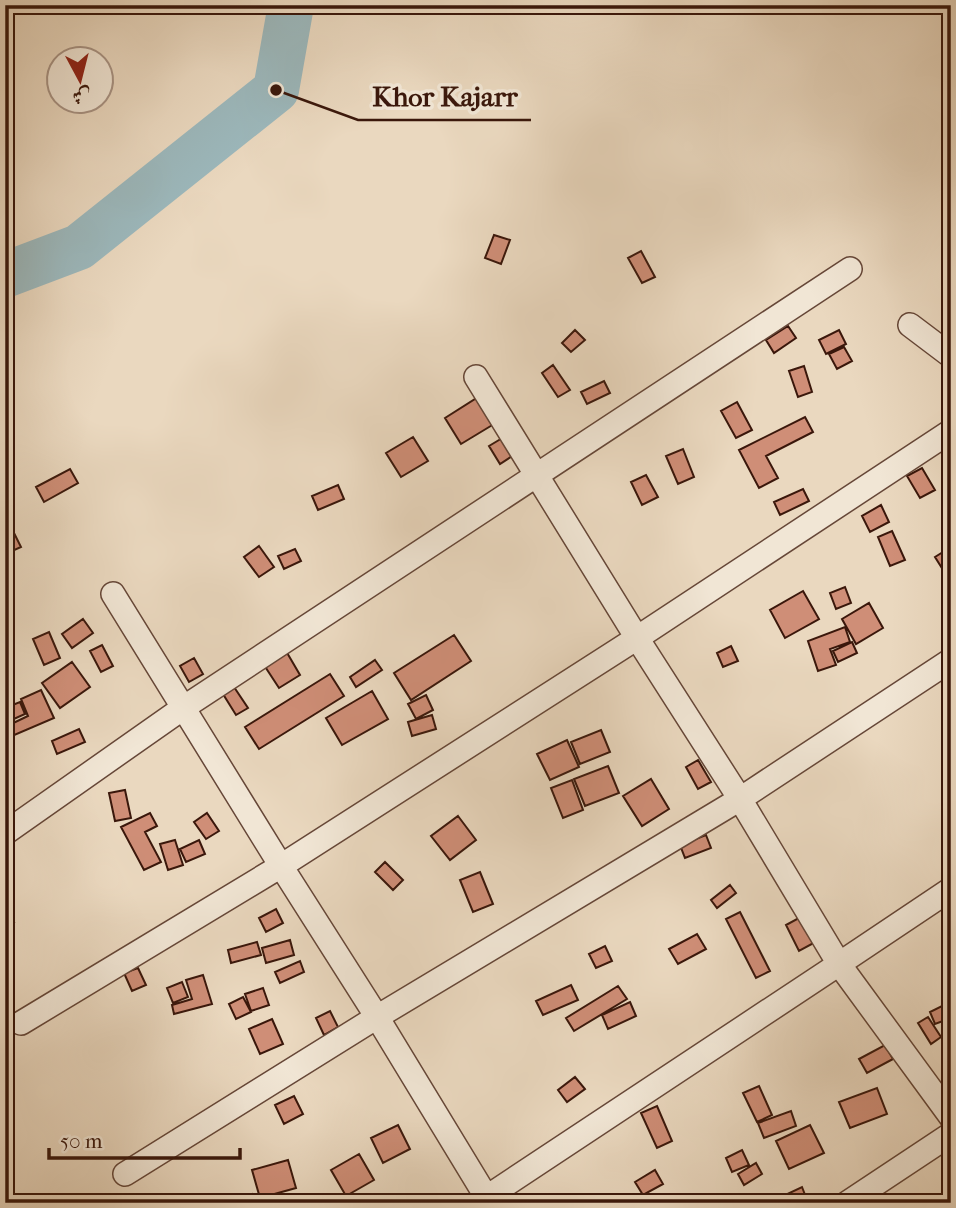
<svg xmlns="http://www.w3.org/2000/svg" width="956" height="1208" viewBox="0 0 956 1208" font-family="'IM FELL French Canon',Amiri,serif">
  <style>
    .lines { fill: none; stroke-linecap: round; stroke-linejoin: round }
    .river { stroke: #9cb8bc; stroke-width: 46 }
    .building { fill: #cf8e77; stroke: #3a170b; stroke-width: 2 }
    .minor-casing { stroke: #664738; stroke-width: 26 }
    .minor { stroke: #f1e6d5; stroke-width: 23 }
    .leader { fill: none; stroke: #3a170b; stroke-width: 2.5 }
    .callout-dot { fill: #3a170b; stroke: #f1e6d5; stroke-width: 2.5 }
    .callout-label { font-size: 28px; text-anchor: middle; font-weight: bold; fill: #3a170b; stroke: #f1e6d5; stroke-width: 7; stroke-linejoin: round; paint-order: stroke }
  </style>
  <rect width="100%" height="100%" fill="#ead8bf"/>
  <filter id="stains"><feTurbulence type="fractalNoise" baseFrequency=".00286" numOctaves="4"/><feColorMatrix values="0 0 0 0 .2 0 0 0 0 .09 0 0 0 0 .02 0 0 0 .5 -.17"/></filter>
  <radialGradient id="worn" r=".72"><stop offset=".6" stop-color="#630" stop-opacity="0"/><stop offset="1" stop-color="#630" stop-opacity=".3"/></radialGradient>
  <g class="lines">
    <!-- river -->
    <path class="river" d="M5,275l74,-28 197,-157 15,-85"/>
  </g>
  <!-- building -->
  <path class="building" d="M494,235l16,5 -9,24 -16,-6z
    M641,251l14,26 -13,6 -14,-25z
    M788,326l8,12 -22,15 -8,-13z
    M575,330l10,10 -14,12 -9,-9z
    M839,330l7,14 -20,10 -7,-14z
    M844,347l8,14 -15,8 -8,-15z
    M553,365l17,25 -12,7 -16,-24z
    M804,366l8,26 -14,5 -9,-26z
    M604,381l6,12 -23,11 -6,-12z
    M483,394l16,27 -38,23 -16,-26z
    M737,402l15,28 -16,8 -15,-27z
    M805,417l8,15 -47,24 12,22 -19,10 -20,-38z
    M509,434l11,17 -20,13 -11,-18z
    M413,437l15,24 -27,16 -15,-24z
    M683,449l11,28 -16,7 -12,-28z
    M922,468l13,22 -15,8 -13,-22z
    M70,469l8,14 -34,19 -8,-15z
    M646,475l12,22 -16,8 -11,-23z
    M338,485l6,14 -26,11 -6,-14z
    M803,489l6,12 -29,14 -6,-13z
    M881,505l8,17 -19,10 -8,-16z
    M13,531l8,16 -11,5 -5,-10v-7z
    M892,531l13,29 -15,6 -12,-29z
    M259,546l15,21 -15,10 -15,-20z
    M951,547v34h-1l-15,-24z
    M295,549l6,12 -17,8 -6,-13z
    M845,587l6,16 -15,6 -6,-16z
    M803,591l16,28 -34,19 -15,-28z
    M869,603l14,25 -27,16 -14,-25z
    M83,619l10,14 -21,15 -10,-14z
    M845,627l5,15 -20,7 6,16 -18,6 -10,-30z
    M49,632l11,26 -16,7 -11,-26z
    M454,635l17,26 -60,39 -17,-27z
    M852,642l5,11 -19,9 -5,-11z
    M102,645l11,21 -12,6 -11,-21z
    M731,646l7,15 -15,6 -6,-14z
    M286,651l14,24 -21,13 -15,-23z
    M194,658l9,16 -14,8 -9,-16z
    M375,660l7,10 -26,17 -6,-10z
    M72,662l18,25 -30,21 -18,-25z
    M330,674l14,22 -85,53 -14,-22z
    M234,687l14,21 -12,7 -13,-21z
    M41,690l13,28 -49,21v-12l23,-11 -7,-17z
    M372,691l16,28 -46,26 -16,-27z
    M426,695l7,15 -17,9 -8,-15z
    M20,702l5,12 -20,9v-15z
    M432,715l4,14 -24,7 -4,-14z
    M79,729l6,13 -28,12 -5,-13z
    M601,730l9,22 -30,12 -9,-22z
    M567,740l12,27 -29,13 -13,-26z
    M698,760l13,22 -13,7 -12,-22z
    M608,766l11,27 -34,13 -11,-27z
    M651,779l18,30 -27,17 -19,-30z
    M572,780l11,30 -20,8 -12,-30z
    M125,790l6,28 -16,3 -6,-28z
    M150,813l7,13 -12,6 16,30 -17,8 -23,-43z
    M207,813l12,18 -13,8 -12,-17z
    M458,816l18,24 -26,20 -19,-24z
    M706,835l5,13 -26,10 -5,-13z
    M175,840l8,25 -15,5 -8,-26z
    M199,840l6,14 -19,8 -6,-13z
    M385,862l18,18 -10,10 -18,-18z
    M480,872l13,32 -20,8 -13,-32z
    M730,885l6,8 -19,15 -6,-8z
    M6,907l8,15 -9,4v-18z
    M276,909l7,14 -17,9 -7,-14z
    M740,912l30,59 -14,7 -30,-59z
    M808,913l13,26 -22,12 -13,-26z
    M697,934l9,15 -28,15 -9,-15z
    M290,940l4,15 -28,8 -4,-15z
    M257,942l4,13 -30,8 -3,-13z
    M605,946l7,15 -16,7 -7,-14z
    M300,961l4,11 -24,11 -5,-11z
    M138,968l8,17 -14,6 -8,-18z
    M203,975l9,29 -38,10 -2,-9 20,-6 -6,-19z
    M182,982l6,15 -15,6 -6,-15z
    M571,985l7,15 -35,15 -7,-14z
    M618,986l9,13 -53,32 -8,-13z
    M263,988l6,17 -18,6 -6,-17z
    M243,997l8,15 -15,7 -7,-15z
    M630,1002l6,14 -28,13 -6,-14z
    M948,1003l3,6v9l-16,6 -5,-12z
    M330,1011l8,16 -14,8 -8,-17z
    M928,1017l13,20 -10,7 -13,-21z
    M272,1019l11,25 -23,10 -11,-25z
    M885,1045l8,14 -26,14 -8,-14z
    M575,1077l10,12 -18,13 -9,-12z
    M759,1086l13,29 -15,7 -14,-29z
    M877,1088l10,26 -37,14 -11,-26z
    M294,1096l9,18 -19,10 -9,-19z
    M657,1106l15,35 -15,7 -16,-35z
    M791,1111l5,15 -32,12 -6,-15z
    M398,1125l12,24 -27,14 -12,-25z
    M810,1125l14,28 -35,16 -13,-28z
    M742,1150l7,15 -17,7 -6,-14z
    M359,1154l15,26 -28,16 -15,-26z
    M288,1160l8,28 -36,10 -8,-28z
    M756,1163l6,11 -18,11 -6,-11z
    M655,1170l8,14 -20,11 -8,-13z
    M802,1187l5,13 -6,3h-17l-3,-6z
    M252,1194l3,9h-25z"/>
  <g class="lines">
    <defs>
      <path id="minor" d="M910,325l41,31
        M476,377l161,261 103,161 99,165 112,153
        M113,594l168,272 96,151 113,186
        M5,833l178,-125 667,-439
        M21,1023l260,-157 356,-228 314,-207
        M125,1174l252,-157 363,-218 211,-139
        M478,1203l361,-239 112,-75
        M847,1203l104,-69"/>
    </defs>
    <!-- minor casing -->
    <use href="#minor" class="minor-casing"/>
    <!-- minor -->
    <use href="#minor" class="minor"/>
  </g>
  <!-- callouts -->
  <path class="leader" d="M276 90L358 120H531"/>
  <circle class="callout-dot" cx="276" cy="90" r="7"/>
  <g class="callout-label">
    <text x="445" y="106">Khor Kajarr</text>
  </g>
  <!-- margin -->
  <rect width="956" height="1208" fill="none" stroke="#ead8bf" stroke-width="28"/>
  <rect x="7" y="7" width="942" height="1194" fill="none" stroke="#3a170b" stroke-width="3.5"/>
  <rect x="14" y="14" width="928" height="1180" fill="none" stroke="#3a170b" stroke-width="2"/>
  <!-- north arrow -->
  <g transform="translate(80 80) rotate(173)"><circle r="33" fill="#f1e6d5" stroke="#a89384" stroke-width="2"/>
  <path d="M0-5L12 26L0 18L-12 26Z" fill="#8f2418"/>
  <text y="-10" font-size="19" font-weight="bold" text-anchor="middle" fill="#3a170b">ش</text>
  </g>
  <!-- scale -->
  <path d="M49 1148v10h191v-10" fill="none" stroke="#3a170b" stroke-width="3.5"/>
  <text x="60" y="1148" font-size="21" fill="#3a170b" stroke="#f1e6d5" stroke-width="5" paint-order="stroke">50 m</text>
  <rect width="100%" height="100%" filter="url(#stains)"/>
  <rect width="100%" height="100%" fill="url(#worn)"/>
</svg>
